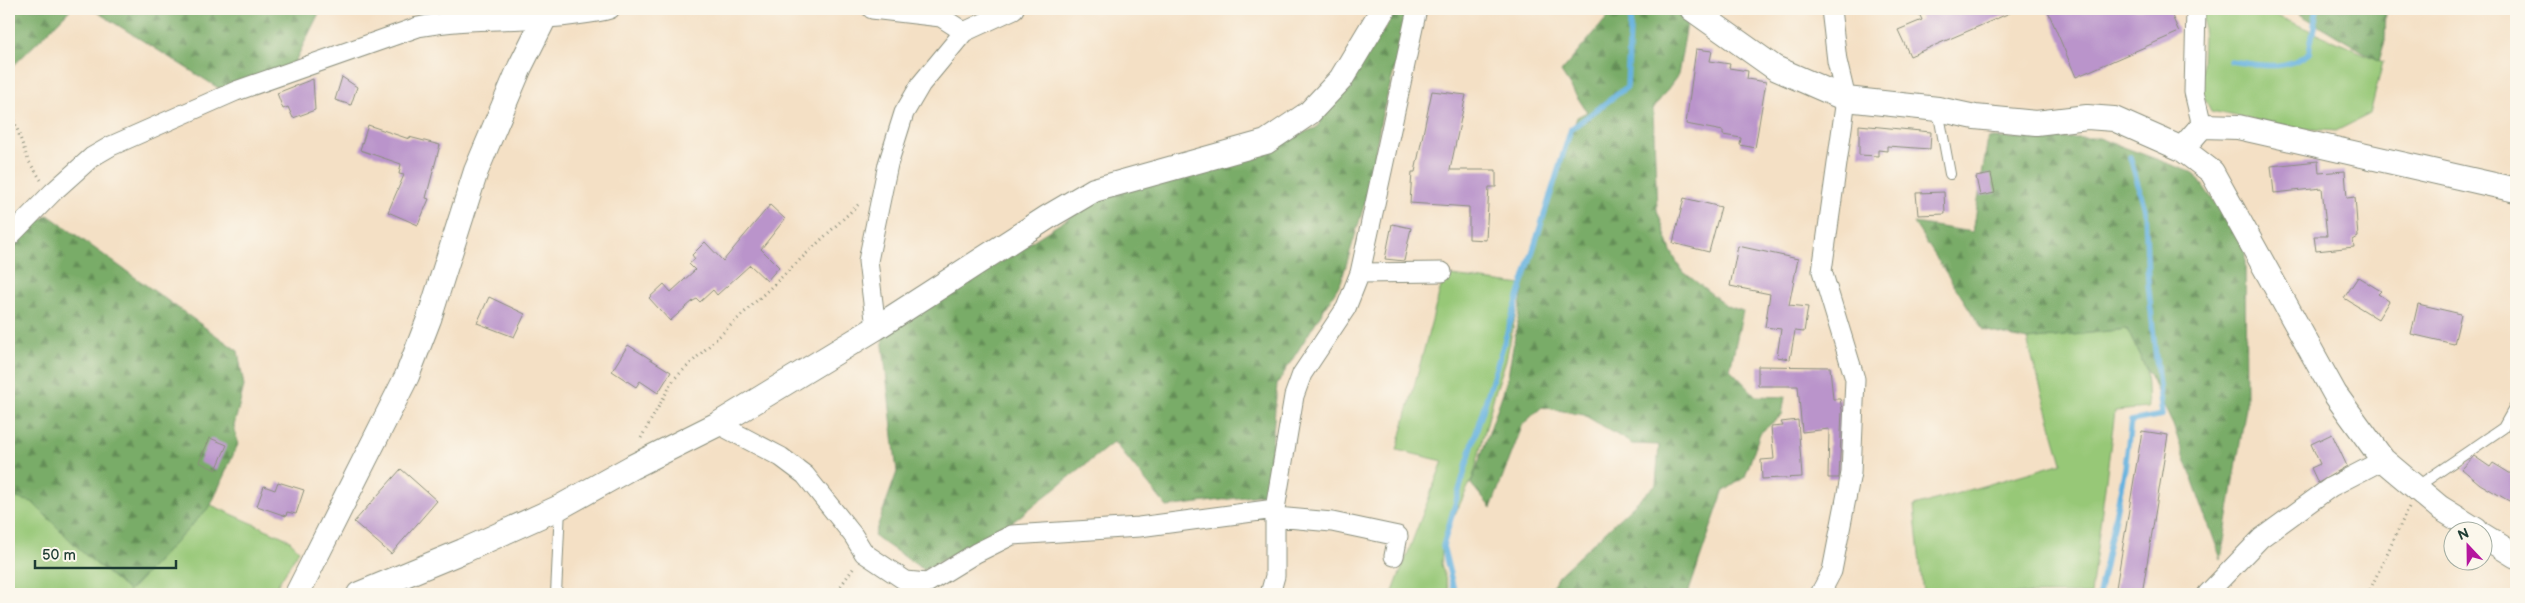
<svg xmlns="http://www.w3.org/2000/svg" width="2525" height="603" viewBox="0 0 2525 603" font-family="'Balsamiq Sans',sans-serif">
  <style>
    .grass { fill: #97c877; stroke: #5b8256 }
    .forest { fill: url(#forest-firs); stroke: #4c744e }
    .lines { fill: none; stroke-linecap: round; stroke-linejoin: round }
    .stream { stroke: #66b2df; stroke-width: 5.5 }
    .building { fill: #ba94cb }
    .service-casing { stroke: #8a8e7c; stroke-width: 12 }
    .minor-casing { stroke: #8a8e7c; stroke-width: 21 }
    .tertiary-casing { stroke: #8a8e7c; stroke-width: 26 }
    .path { stroke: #8a8e7c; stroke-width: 3; stroke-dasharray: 1 4; stroke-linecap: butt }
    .service { stroke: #fff; stroke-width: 10 }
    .minor { stroke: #fff; stroke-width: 19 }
    .tertiary { stroke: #fff; stroke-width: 24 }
  </style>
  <defs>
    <pattern id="forest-firs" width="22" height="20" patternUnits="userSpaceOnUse" patternTransform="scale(1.25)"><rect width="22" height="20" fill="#79ac68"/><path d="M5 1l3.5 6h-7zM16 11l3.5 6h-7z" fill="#638d56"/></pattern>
  </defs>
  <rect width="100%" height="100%" fill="#fbf7ec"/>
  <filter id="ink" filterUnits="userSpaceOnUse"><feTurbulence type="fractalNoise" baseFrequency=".02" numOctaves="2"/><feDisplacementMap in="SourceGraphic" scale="10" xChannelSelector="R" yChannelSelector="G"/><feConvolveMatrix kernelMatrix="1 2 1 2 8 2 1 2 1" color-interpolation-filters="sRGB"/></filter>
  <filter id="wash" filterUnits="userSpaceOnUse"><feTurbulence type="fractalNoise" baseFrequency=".0096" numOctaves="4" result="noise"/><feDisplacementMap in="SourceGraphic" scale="20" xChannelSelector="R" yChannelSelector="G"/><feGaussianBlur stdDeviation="1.12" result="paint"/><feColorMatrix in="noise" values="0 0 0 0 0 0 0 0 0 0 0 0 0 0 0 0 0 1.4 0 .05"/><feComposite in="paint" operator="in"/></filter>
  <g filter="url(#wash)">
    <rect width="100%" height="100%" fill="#f4e0c5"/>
    <!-- grass -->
    <path class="grass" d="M2204,9h57l122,53 -13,52 -34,17 -41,-3 -84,-17 -10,-20z
      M1444,275l78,10 -16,75 -12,36 -21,81 -30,62 -2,25 9,30h-58l51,-133 -46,-11z
      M2127,329l19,40 2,39 -33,3 -24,183h-168l-9,-88 148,-43 -35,-123z
      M9,496l23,5 50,51 47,39 82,-86 77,34 11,11 -27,44h-263z"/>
    <!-- forest -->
    <path class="forest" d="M9,9h62l-62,61z
      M92,9h229l-33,67 -68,13z
      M1398,9l7,2 -5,38 -19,70 -12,70 -28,93 -64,102 -9,110 -101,13 -53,-65 -104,82 -86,46 -50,-34 23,-64 -15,-136 220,-139 129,-38 85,-31z
      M1611,9h67l11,4 -11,62 -25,34 4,101 14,41 10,19 46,36 16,5 -13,58 26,27 29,1 -3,18 -22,18 -15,44 -22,15 -35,102h-140l10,-18 98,-92 3,-39 -27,-1 -48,-29 -42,-8 -19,17 -32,84 -20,-24 36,-103 18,-102 52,-162 10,-5 -26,-40 50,-59z
      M2291,9h95l-1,32 -6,20z
      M1988,138h111l95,35 51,73 1,161 -25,152 -48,-134 -46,-96 -100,11 -44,-10 -69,-107 59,9z
      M48,215l190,136 6,35 -10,40 4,18 -27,61 -82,86 -47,-39 -50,-50 -23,-6v-254z"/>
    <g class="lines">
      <!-- stream -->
      <path class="stream" d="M2230,61c29,4 55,11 79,-8l8,-44
        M1455,594l-12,-48 33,-114 95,-303 56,-42 4,-78
        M2099,594l26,-126 6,-47 31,-6 -14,-133 -3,-73 -15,-52"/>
    </g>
    <g id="blocks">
      <!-- building -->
      <path class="building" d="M1917,9h102l-109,47 -12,-26 24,-10z
        M2047,9h122l10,23 -103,45z
        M1696,49l16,2 -2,10 20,3 -1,4 19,3 -1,8 19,3 -11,66 -15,-3 1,-7 -18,-3v-4l-37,-7z
        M342,77l15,10 -6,18 -16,-5z
        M313,79l2,31 -22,8 -5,-11 -5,2 -6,-16z
        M1432,91l34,4 -16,75h46v17h-7l-3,53 -17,-1v-32l-59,-4 2,-31h3z
        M368,125l41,14v-2l31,8 -14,53 3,1 -11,26 -30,-13 16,-37 -5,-1 2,-10 -41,-14z
        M1859,125l72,7 -1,17 -43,-3v5l-9,-1v6l-19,-1z
        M2318,161l1,12 26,-2 2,27 8,-1 3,40 -5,3 1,7 -38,4 -2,-15h13l-5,-48 -48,5 -3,-27z
        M1991,174l4,19 -15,3 -4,-19z
        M1944,192l1,22 -27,1 -2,-22z
        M1684,198l37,9 -12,45 -36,-9z
        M770,205l15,14 -24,30 18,18 -12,14 -17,-16 -33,30 -4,-5 -13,12 -3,-3 -4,2 -23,20 -21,-23 15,-14 7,8 24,-22 -6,-6 6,-5 -3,-4 13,-13 18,19z
        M1392,224l19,4 -7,33 -19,-2z
        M1738,246l60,13 -9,46 19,2 -4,25 -9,-1 -5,28 -13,-2 4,-28 -16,-2 5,-33 -40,-8z
        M2358,277l23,14 -3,3 11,7 -11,18 -34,-21z
        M489,297l36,17 -11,23 -37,-14z
        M2418,304l43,10 -7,30 -43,-10z
        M628,345l43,27 -13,21 -18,-12 -4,6 -24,-16z
        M1758,366l72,1 3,32h7l2,11 -3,68h-11l1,-49 -27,3 -4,-46h-40z
        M1798,420l4,57 -40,2 -1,-19 13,-1 -3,-32 12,-1 -2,-4z
        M2142,431l26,4 -26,159h-27z
        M2332,434l15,32 -29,17 -7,-15 9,-4 -9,-20z
        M210,438l17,7 -11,25 -17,-8z
        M2474,456l16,11 3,-4 23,14v28l-36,-21 -18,-15z
        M401,469l36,32 -46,53 -37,-32z
        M278,482l26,8 -8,24 -9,-2 -1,4 -29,-10 7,-20 11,4z"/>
    </g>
  </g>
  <g filter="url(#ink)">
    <use href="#blocks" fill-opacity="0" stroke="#8a8e7c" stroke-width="1"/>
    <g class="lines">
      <defs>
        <path id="service" d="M1938,110l12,64
          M2415,488l88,-60 13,-23
          M556,594l4,-86"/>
        <path id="minor" d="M872,9l69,8 23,15
          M2196,9l-2,83 8,34
          M9,237l44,-45 39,-35 19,-11 125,-55 182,-64c50,-10 100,-5 150,-11 15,-2 29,-3 42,-7
          M1360,273l82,-1
          M876,328l-8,-67 20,-97 16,-51 17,-29 43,-52 50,-23
          M718,424l63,33 24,18 48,60 11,18 42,28 21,2 49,-30 36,-18 127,-8 136,-18
          M1276,517l56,5 66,14 -4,20
          M1270,594l5,-18v-67l19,-113 8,-22 44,-66 14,-35 57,-264
          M1820,594l12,-23 19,-98 4,-94 -33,-108 24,-172 -9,-38 -6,-52
          M2207,594l54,-56 70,-51 52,-27"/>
        <path id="tertiary" d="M1692,9l83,59 71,31 92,10 37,8 61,6 51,-6 27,2 68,30 30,23 123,222 48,66 56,47 37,23
          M2182,149l20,-23 36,1 278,63
          M2482,535l34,21
          M297,594l110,-218 22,-57 47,-148 44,-104 29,-58
          M359,594l104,-43 97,-44 72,-40 86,-43 158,-96 172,-111 46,-27 172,-48 43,-29 32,-34 42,-70"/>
      </defs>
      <!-- service casing -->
      <use href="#service" class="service-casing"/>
      <!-- minor casing -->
      <use href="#minor" class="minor-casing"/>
      <!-- tertiary casing -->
      <use href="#tertiary" class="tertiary-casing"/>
      <!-- path -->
      <path class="path" d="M9,106l19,54 13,20
        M641,438l33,-59 186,-176
        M835,594l20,-28
        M2368,594l41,-87"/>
      <!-- service -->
      <use href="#service" class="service"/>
      <!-- minor -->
      <use href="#minor" class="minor"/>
      <!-- tertiary -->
      <use href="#tertiary" class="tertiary"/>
    </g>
  </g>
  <!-- margin -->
  <rect width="2525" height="603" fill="none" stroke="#fbf7ec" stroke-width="30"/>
  <!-- north arrow -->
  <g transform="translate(2468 546) rotate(338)"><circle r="24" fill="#fbf7ec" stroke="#a3ada2"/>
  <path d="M0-4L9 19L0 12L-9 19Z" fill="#b5179e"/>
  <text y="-8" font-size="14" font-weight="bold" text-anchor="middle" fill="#1f3d34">N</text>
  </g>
  <!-- scale -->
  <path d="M35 560v8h141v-8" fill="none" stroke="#1f3d34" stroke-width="2.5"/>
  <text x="42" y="560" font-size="15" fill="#1f3d34" stroke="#fbf7ec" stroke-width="4" paint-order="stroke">50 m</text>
</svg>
